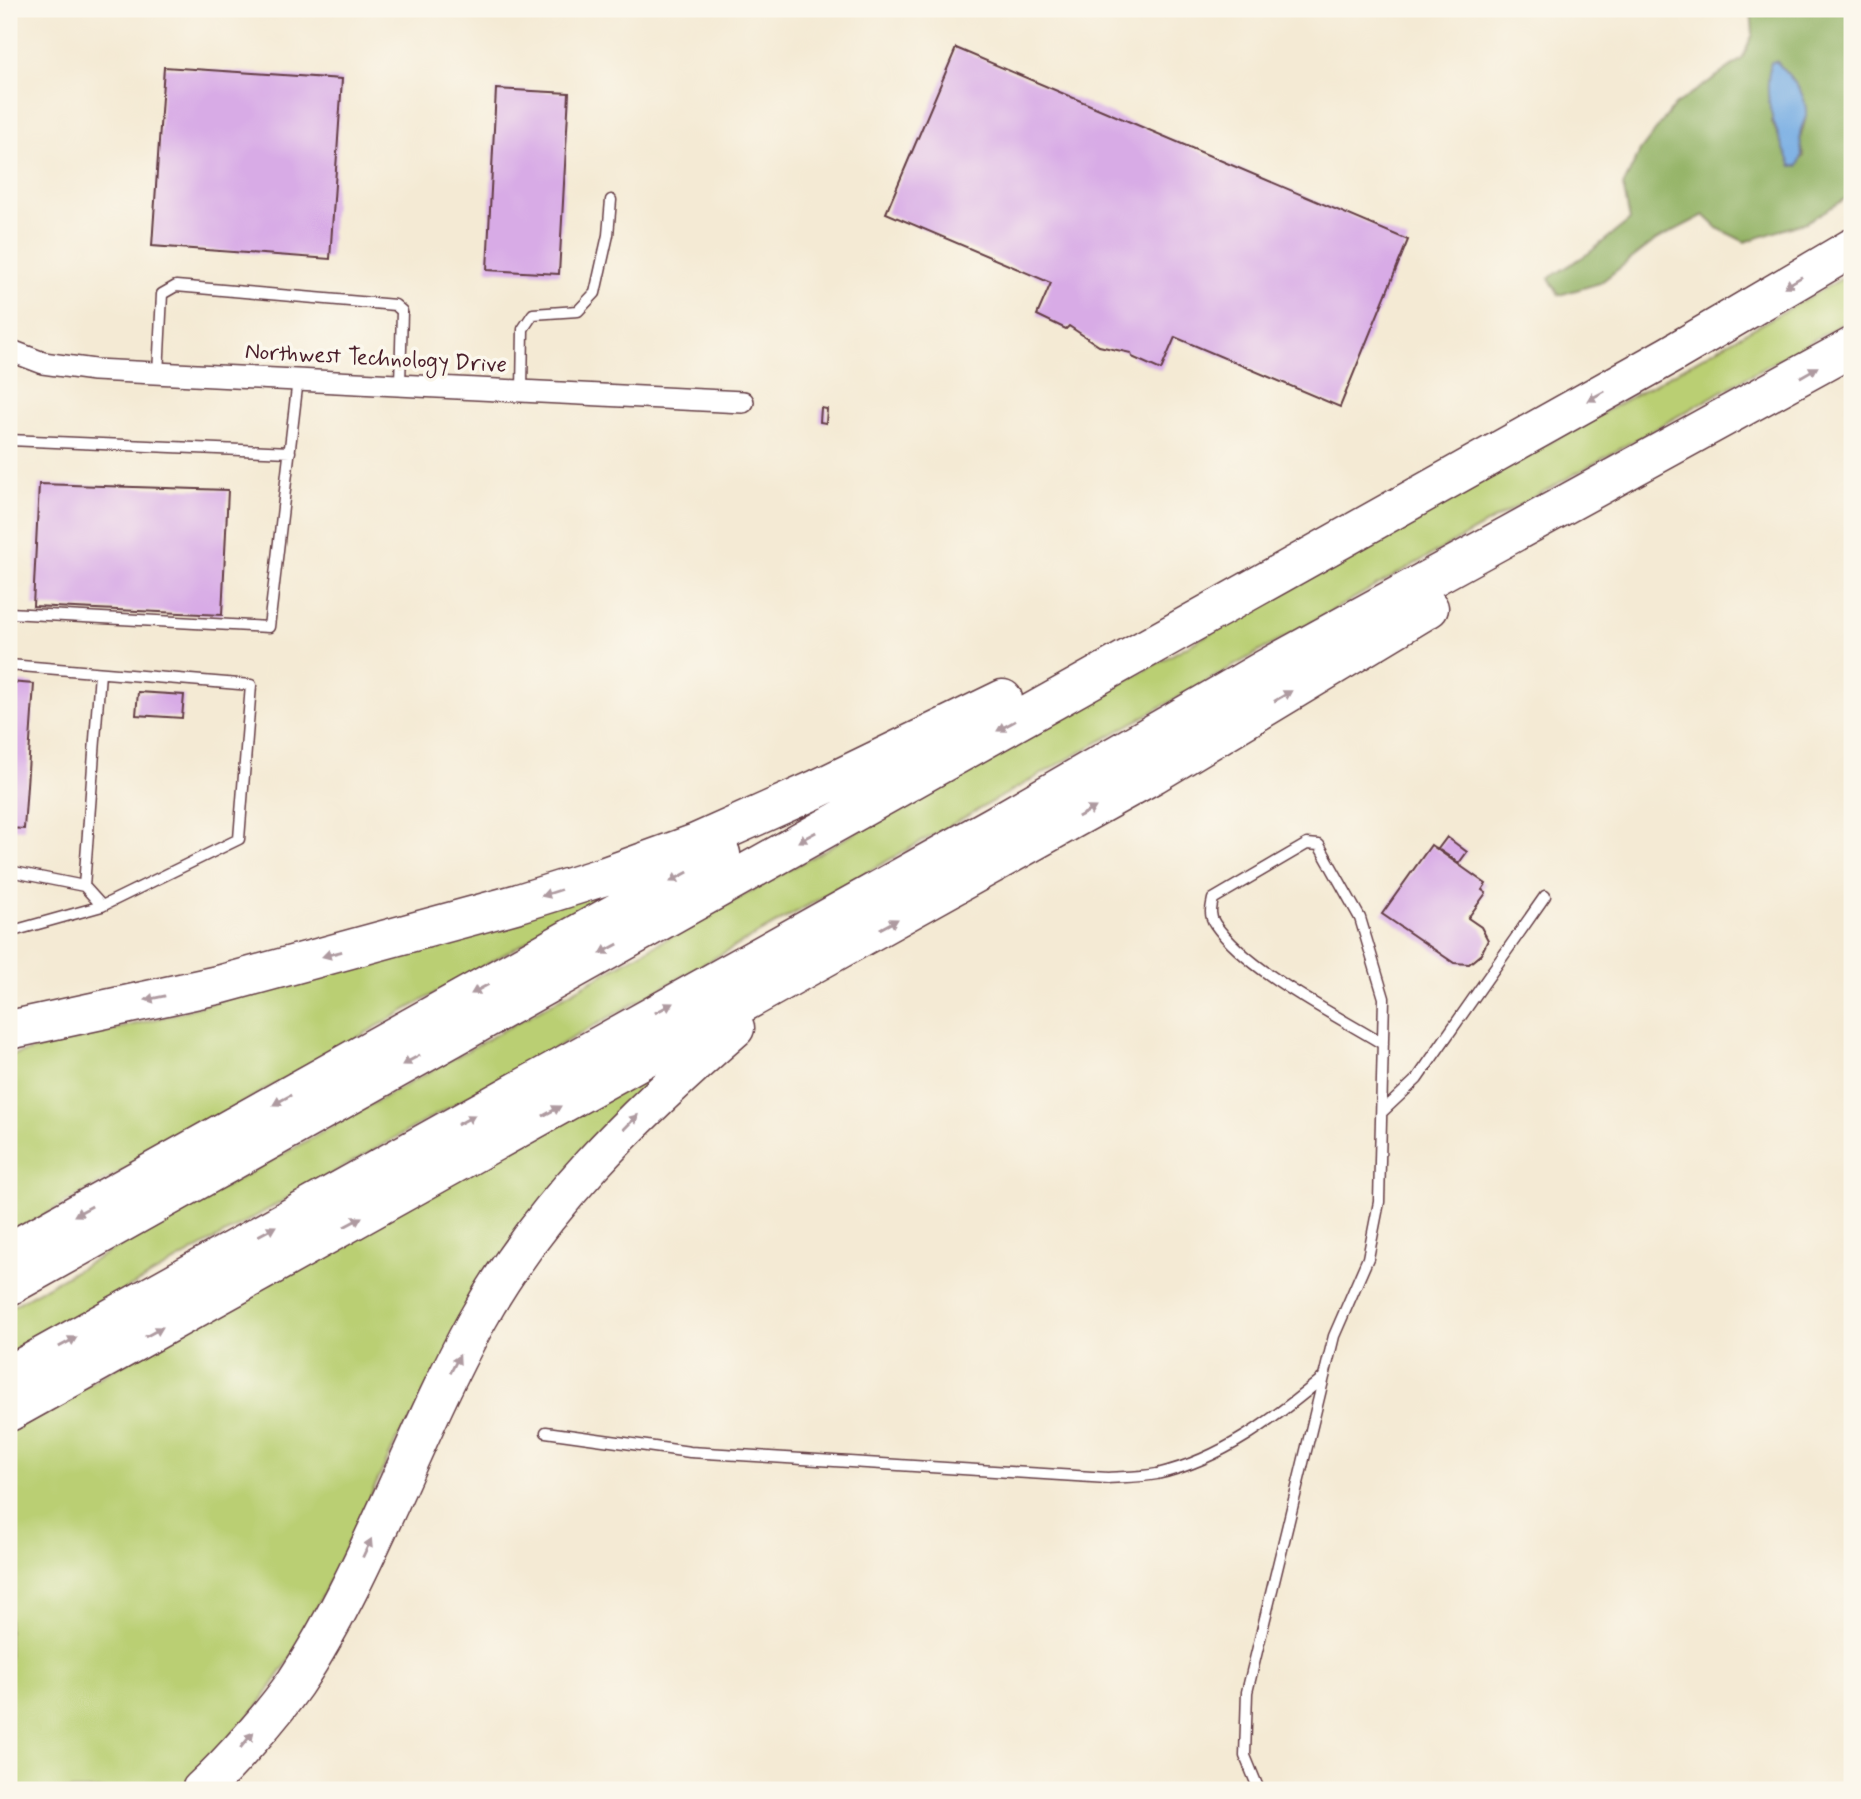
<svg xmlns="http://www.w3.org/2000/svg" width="1861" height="1799" viewBox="0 0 1861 1799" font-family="Mynerve,sans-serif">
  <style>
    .green { fill: #bacf73; stroke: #82774f; stroke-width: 2 }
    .forest { fill: #93b265; stroke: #6e6848; stroke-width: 2; fill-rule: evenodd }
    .water { fill: #75ace3; stroke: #606687; stroke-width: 2 }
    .building { fill: #d8abe6 }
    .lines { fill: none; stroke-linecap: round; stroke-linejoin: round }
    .lane-casing { stroke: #643d44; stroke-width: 13 }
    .street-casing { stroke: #643d44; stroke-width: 24 }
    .highway-casing { stroke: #643d44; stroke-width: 41 }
    .lane { stroke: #fff; stroke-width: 10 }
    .street { stroke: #fff; stroke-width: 21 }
    .highway { stroke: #fff; stroke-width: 38 }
    .oneway { fill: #ae9aa0 }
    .labels { text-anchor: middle; stroke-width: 7; stroke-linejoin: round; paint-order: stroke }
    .street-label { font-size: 23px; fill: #4a1f2b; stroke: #fbf7ec }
  </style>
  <rect width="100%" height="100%" fill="#fbf7ec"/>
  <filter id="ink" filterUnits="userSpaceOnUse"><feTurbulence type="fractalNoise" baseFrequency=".0143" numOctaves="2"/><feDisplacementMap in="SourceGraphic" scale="14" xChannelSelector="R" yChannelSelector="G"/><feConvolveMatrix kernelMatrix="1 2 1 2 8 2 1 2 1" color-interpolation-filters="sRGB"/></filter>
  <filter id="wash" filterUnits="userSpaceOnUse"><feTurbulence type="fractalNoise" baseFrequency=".00686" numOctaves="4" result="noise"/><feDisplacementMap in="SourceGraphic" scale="28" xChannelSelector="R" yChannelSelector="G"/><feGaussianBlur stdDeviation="1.57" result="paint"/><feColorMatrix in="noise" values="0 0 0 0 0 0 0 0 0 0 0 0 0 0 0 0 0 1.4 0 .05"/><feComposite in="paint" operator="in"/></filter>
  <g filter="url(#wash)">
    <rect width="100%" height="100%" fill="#f4ead4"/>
    <!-- green -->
    <path class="green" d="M1852,273v45l-1843,1037v-47z
      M644,875l-635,360v-179l155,-39z
      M699,1042l-300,394 -101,211 -40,59 -76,84h-173v-362z"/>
    <!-- forest -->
    <path class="forest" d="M1751,9h101v186l-46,27 -61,20 -26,-13 -15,-14 -48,25 -56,43 -41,12 -10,-17 40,-25 41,-33 -7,-34 17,-35 35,-46 67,-46 11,-25zM1777,62c13,15 30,30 29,52 -1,18 -11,18 -2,42l-12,10 -20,-44z"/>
    <!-- water -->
    <path class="water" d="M1771,62h6c13,15 30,30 29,52 0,7 -6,12 -6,21 0,13 5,19 -2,31h-6c-16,-33 -31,-67 -21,-104z"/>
    <g id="blocks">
      <!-- building -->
      <path class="building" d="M956,48l452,192 -68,167 -165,-70 -14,33 -29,-13 -1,-4 -32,-7 -30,-20 -3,3 -29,-14 14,-32 -165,-70z
        M164,67l178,12 -12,180 -178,-13z
        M496,89l73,4 -10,181 -72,-4z
        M821,408l6,1 -1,14 -6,-1z
        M39,484l189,6 -6,125 -189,-9z
        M9,682l25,2 -10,145 -15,-1z
        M138,692l46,3 -2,23 -46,-3z
        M1447,837l20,15 -8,11 -21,-14z
        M1431,845l55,39 -4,6 4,3 -18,25 13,9 7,13 -7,14 -12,10 -15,-1 -72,-49z"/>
    </g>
  </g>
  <g filter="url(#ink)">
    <use href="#blocks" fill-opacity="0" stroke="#643d44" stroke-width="2"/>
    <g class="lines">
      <defs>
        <path id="lane" d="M158,374l4,-80 14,-8 219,19 7,6 -2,72
          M522,390l1,-61 10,-15 45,-3 17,-18 13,-58 3,-35
          M9,440l281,12
          M9,613l260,14 29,-248
          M9,665l242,20 -12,154 -137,67 -93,26
          M9,871l75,15 18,20
          M84,886l16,-213
          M1382,1112l35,-33 128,-183
          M546,1432l144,20 418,26c16,-1 34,-1 49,-4 65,-15 117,-55 167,-97
          M1259,1790l-14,-34 2,-64 87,-356 34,-78 11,-56 5,-204 -24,-80 -41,-73 -12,-1 -94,55c-2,9 -4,17 2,25 32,47 119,90 168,120"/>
        <path id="street" d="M9,350l34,13 51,7 649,32"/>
        <path id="highway" d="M9,1030l213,-46 297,-81 86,-27 91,-33 121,-54 186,-90
          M9,1252l712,-398
          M9,1286l1661,-931 182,-107
          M9,1375l986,-550 272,-157 585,-321
          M9,1412l1145,-638 275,-166
          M201,1790c30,-28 70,-73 94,-107 72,-108 117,-244 180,-359 64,-117 161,-210 260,-296"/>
      </defs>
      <!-- lane casing -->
      <use href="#lane" class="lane-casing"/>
      <!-- street casing -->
      <use href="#street" class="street-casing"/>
      <!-- highway casing -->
      <use href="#highway" class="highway-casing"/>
      <!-- lane -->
      <use href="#lane" class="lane"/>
      <!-- street -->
      <use href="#street" class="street"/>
      <!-- highway -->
      <use href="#highway" class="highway"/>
    </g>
    <!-- one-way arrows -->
    <defs><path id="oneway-solid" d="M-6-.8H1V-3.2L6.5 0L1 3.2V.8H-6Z" transform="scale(1.75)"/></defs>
    <g class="oneway">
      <use href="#oneway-solid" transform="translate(1793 282) rotate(149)"/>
      <use href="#oneway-solid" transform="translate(1809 372) rotate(-30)"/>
      <use href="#oneway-solid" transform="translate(1596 396) rotate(151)"/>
      <use href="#oneway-solid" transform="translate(1283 696) rotate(-31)"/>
      <use href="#oneway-solid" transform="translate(1006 726) rotate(151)"/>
      <use href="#oneway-solid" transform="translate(1087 812) rotate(-29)"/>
      <use href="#oneway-solid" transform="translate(807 837) rotate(151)"/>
      <use href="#oneway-solid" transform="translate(679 877) rotate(151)"/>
      <use href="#oneway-solid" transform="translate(551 893) rotate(162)"/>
      <use href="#oneway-solid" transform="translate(889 924) rotate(-29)"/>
      <use href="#oneway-solid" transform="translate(609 949) rotate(151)"/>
      <use href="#oneway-solid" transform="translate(332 954) rotate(165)"/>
      <use href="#oneway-solid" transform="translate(480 989) rotate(151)"/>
      <use href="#oneway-solid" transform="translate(155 998) rotate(168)"/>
      <use href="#oneway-solid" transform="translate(664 1008) rotate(-29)"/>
      <use href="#oneway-solid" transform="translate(411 1060) rotate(151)"/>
      <use href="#oneway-solid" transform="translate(282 1100) rotate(151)"/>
      <use href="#oneway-solid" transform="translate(552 1111) rotate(-29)"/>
      <use href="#oneway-solid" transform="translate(466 1120) rotate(-29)"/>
      <use href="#oneway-solid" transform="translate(631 1122) rotate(-46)"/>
      <use href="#oneway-solid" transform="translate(83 1211) rotate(151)"/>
      <use href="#oneway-solid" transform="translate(353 1222) rotate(-29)"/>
      <use href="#oneway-solid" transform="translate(267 1231) rotate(-29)"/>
      <use href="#oneway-solid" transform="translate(154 1332) rotate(-29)"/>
      <use href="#oneway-solid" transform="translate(68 1342) rotate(-29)"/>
      <use href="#oneway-solid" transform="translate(455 1364) rotate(-63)"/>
      <use href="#oneway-solid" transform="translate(367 1548) rotate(-65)"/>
      <use href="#oneway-solid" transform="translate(247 1740) rotate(-50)"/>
    </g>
  </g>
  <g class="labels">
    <!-- street labels -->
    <g class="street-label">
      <text transform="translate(376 357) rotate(3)" y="8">Northwest Technology Drive</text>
    </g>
  </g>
  <!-- margin -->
  <rect width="1861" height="1799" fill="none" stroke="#fbf7ec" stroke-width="35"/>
</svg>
